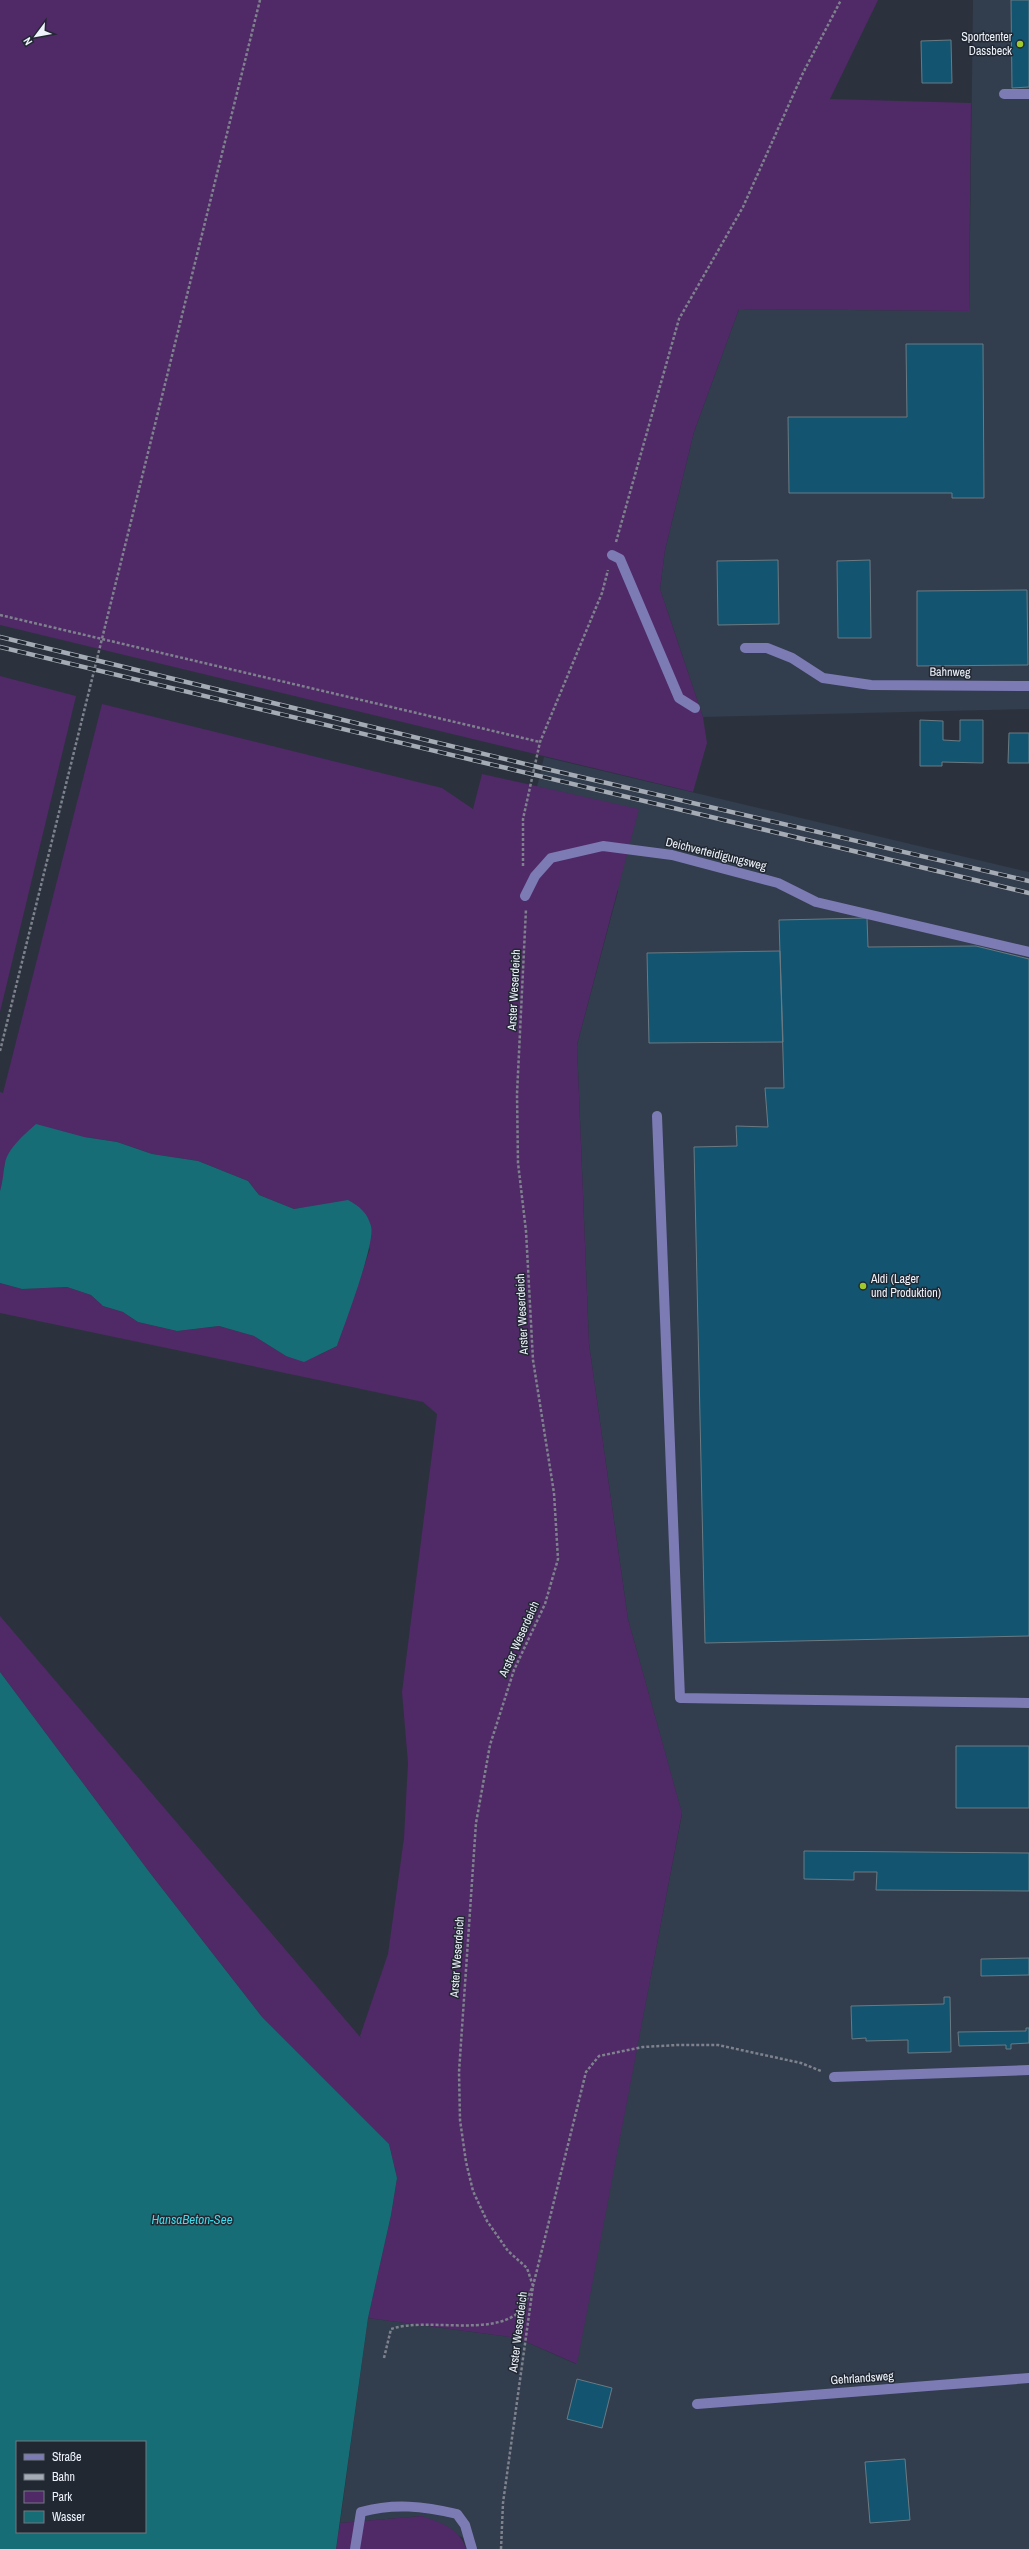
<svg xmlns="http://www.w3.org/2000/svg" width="1029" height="2549" viewBox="0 0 1029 2549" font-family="'Archivo Narrow',sans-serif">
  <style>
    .built { fill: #323d4d }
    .green { fill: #502967 }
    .water { fill: #176d75; fill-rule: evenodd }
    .building { fill: #135571; stroke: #6b7a82 }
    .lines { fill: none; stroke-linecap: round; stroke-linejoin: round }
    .path { stroke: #7d828c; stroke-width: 2.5; stroke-dasharray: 3 2; stroke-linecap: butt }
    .minor { stroke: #7c7bb4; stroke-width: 10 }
    .rail-casing { stroke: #a5abb4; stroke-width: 4.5 }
    .rail { stroke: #212832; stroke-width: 3; stroke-dasharray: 9; stroke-linecap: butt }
    .poi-dot { fill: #a0ca2c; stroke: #212832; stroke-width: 1.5 }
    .labels { text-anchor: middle; stroke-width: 3; stroke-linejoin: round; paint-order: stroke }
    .poi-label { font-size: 12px; fill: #eff3fb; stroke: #212832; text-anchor: end }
    .street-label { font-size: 12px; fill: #eff3fb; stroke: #212832 }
    .water-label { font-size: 13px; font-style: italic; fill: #3fdceb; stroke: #212832 }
  </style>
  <rect width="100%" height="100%" fill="#2b323d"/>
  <!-- built -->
  <path class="built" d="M973,0h56v709l-326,8 -43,-128 5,-39 29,-118 45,-123 230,2z
    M544,757l485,115v1677h-563l-3,-11 -41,-22 -82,7 28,-205 149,20 59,26 106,-550 -54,-195 -39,-275 -12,-299 41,-154 -81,-104z"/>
  <!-- green -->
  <path class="green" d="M0,0h878l-48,99 141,4 -2,208 -230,-2 -45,123 -29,118 -5,39 43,128 4,26 -14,49 -693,-167z
    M0,676l76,20 -76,316z
    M102,704l340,84 31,21 9,-35 157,35 -62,236 12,299 39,275 54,194 -105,551 -60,-26 -149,-20 23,-103 6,-37 -8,-34 -127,-127 -112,-144 -150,-201v-56l361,422 -1,-2 28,-82 16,-116 4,-75 -6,-71 35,-278 -14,-12 -423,-89v-30l22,6 45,-2 24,8 12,11 20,6 15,10 39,9 42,-5 35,10 32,20 33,-1 18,-9 33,-97 -54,-43 -22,3 -35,-14 -11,-14 -50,-20 -46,-7 -35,-12 -33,-5 -79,25 -2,20 -3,9v-99l3,1z
    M422,2516c19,7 38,12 44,33h-130l4,-26z"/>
  <!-- water -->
  <path class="water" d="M36,1124l48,13 33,5 35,12 46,7 50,20 11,14 35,14 54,-9c12,7 19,12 23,26 5,16 -27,100 -34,120l-33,16 -18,-6 -32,-20 -35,-10 -42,5 -39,-9 -15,-10 -20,-6 -12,-11 -24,-8 -45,2 -22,-6v-92c3,-9 3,-18 5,-28 3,-15 20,-29 31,-39z
    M0,1672l150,201 112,144 127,127 8,34 -6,37 -23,103 -32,231h-336zM17,2442h128v90h-128z"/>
  <!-- building -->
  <path class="building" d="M1011,0h18v87l-17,1z
    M951,40l1,43h-30l-1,-42z
    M906,344h77l1,154h-32v-5h-163l-1,-76h119z
    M778,560l1,64 -61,1 -1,-64z
    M870,560l1,78h-33l-1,-77z
    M1027,590l1,75 -111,1v-75z
    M920,720l23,1v19l17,1v-21h23v43l-41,-1v4h-22z
    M1009,733h20v30h-21z
    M867,918l1,29 108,-1 53,13v677l-324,7 -11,-496 43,-1 -1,-20 32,1 -3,-39h19l-5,-168z
    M780,951l3,91 -134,1 -2,-90z
    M956,1746h73v62h-73z
    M804,1851l225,2v38l-153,-1 1,-18h-23v8l-50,-1z
    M1029,1958v17l-48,1v-17z
    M944,1997h6l1,55 -43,1v-13l-42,1v-3l-14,1 -1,-33 93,-2z
    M1026,2028h3v15l-18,1v5h-5v-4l-47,1 -1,-14 68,-1z
    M577,2379l35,9 -10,40 -35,-9z
    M905,2459l5,61 -40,3 -5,-61z"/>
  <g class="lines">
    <!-- path -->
    <path class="path" d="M616,542l63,-223 64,-112 60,-134 38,-73
      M0,615l540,127
      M523,866v-47l17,-77 62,-149 6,-23
      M0,1051l260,-1051
      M384,2358l7,-29c35,-12 100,8 128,-17 6,-5 10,-19 14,-26l53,-214 13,-16 44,-9 34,-2h41l83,18 20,8
      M501,2549l2,-46 30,-217 -6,-18 -19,-17 -21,-30 -14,-30 -7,-29 -6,-42 -1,-48 17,-249 14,-78 24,-75 31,-66 13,-45 -4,-66 -21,-133 -7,-129 -8,-68 -1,-69 9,-185"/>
    <!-- minor -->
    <path class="minor" d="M1004,94h25
      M612,555l8,4 59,139 16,10
      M745,648h22l25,10 31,20 48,7 158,1
      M525,896l10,-20 16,-18 52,-12 69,9 106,28 38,19 213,50
      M657,1116l23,582 349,5
      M834,2077l195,-7
      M697,2404l332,-26
      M355,2549l6,-37c33,-9 62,-6 96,2l8,11 7,24"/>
    <defs>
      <path id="rail" d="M0,637l542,131 487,113
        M0,647l1029,246"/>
    </defs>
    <!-- rail casing -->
    <use href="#rail" class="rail-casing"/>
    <!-- rail -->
    <use href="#rail" class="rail"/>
  </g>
  <!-- markers -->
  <g class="poi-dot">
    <circle cx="1020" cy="44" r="4"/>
    <circle cx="863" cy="1286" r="4"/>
  </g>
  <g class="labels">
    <!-- poi labels -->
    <g class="poi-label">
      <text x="1012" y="41">Sportcenter<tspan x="1012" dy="14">Dassbeck</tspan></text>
      <text x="871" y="1283" text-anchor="start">Aldi (Lager<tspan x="871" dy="14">und Produktion)</tspan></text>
    </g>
    <!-- street labels -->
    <g class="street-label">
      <text transform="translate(950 672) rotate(1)" y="4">Bahnweg</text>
      <text transform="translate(716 854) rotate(14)" y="4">Deichverteidigungsweg</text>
      <text transform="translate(514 990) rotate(-87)" y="4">Arster Weserdeich</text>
      <text transform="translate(522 1314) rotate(-93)" y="4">Arster Weserdeich</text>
      <text transform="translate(519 1639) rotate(-66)" y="4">Arster Weserdeich</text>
      <text transform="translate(457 1957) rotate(-86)" y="4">Arster Weserdeich</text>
      <text transform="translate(518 2332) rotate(-83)" y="4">Arster Weserdeich</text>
      <text transform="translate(862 2378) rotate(-4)" y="4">Gehrlandsweg</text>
    </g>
    <!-- water labels -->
    <g class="water-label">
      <text x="192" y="2224">HansaBeton-See</text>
    </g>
  </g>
  <!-- legend -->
  <rect x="16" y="2441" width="130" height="92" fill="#212832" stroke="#737982"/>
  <rect x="24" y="2454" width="20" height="6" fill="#7c7bb4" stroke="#737982"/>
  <text x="52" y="2461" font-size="12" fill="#eff3fb">Straße</text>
  <rect x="24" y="2474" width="20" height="6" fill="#a5abb4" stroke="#737982"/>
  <text x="52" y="2481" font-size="12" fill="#eff3fb">Bahn</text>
  <rect x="24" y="2491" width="20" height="12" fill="#502967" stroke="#737982"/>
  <text x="52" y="2501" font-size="12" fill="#eff3fb">Park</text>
  <rect x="24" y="2511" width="20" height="12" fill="#176d75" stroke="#737982"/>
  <text x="52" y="2521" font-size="12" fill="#eff3fb">Wasser</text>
  <!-- north arrow -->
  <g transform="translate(36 36) rotate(238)" stroke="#212832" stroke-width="3" paint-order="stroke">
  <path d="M0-3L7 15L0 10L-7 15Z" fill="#eff3fb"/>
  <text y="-6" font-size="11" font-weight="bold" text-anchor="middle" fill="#eff3fb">N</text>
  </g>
</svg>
